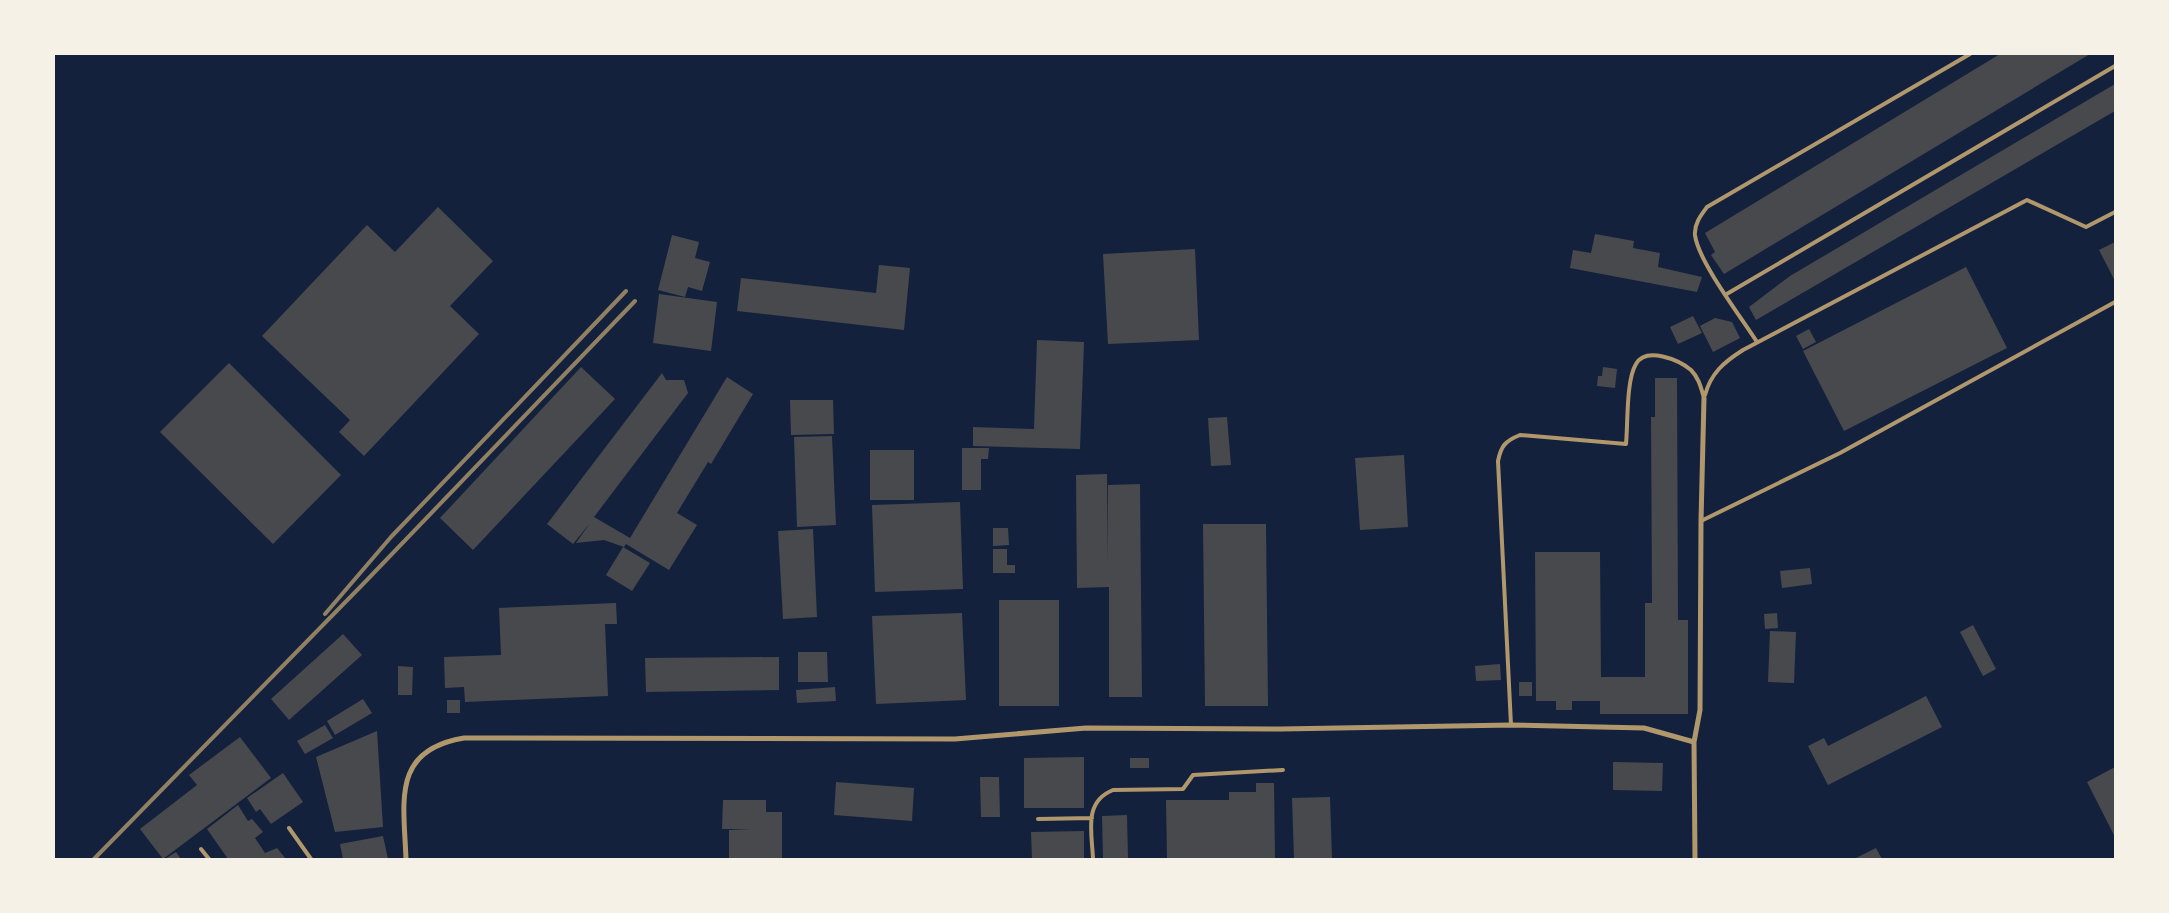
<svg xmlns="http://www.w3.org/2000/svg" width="2169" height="913" viewBox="0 0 2169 913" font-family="'IBM Plex Sans',sans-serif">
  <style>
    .building { fill: #48494c }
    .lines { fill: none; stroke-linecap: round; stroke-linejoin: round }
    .service { stroke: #b1986c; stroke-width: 4 }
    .minor { stroke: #b1986c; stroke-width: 5 }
    .rail { stroke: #918062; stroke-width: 4 }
  </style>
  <rect width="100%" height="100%" fill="#14213d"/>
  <!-- building -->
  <path class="building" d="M2000,54h90l-366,220 -13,-19 4,-3 -10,-19z
    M2115,84v27l-359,209 -7,-13 41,-31z
    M438,207l55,54 -43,45 29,28 -115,122 -25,-24 11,-12 -88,-84 105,-111 28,27z
    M1595,234l39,7 -1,7 27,5 -2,14 44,10 -5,15 -127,-24 3,-18 18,3z
    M672,235l27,7 -4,16 15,4 -8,29 -14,-4 -3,10 -27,-7z
    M2115,242v39l-16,-31z
    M1195,249l4,91 -91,4 -5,-90z
    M879,265l31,3 -6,62 -167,-19 4,-33 135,15z
    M1966,267l41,81 -163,83 -41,-80z
    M659,294l58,8 -6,49 -58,-8z
    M1693,316l9,17 -24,11 -8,-17z
    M1715,318l17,4 8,16 -27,14 -13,-26z
    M1809,329l7,13 -13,7 -7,-13z
    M1037,340l47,2 -4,107 -107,-3v-19l61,2z
    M229,363l112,112 -68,69 -113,-112z
    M581,367l34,32 -142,151 -33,-32z
    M1603,367l14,2 -2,19 -18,-2 1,-10h4z
    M662,373l4,7h18l4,13 -94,124 36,21 97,-161 26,17 -42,70 -3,-2 -31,51 20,12 -28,45 -43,-26 -2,3 -20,-7 -28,3 14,-20 -17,21 -26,-20z
    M1655,378h22l1,242h10v94h-88v-13h-28v9h-16v-9h-20l-1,-149h65l1,125h44v-74h7l-1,-186h4z
    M790,400h43l1,34 -43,1z
    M1227,417l4,48 -20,1 -3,-48z
    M832,436l4,89 -39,2 -3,-90z
    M962,448h27l-1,11h-7v31h-19z
    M870,450h44v50h-44z
    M1404,455l4,72 -48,3 -5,-72z
    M1107,474l1,88v-77l32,-1 2,213h-33v-110l-32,1 -1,-113z
    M960,502l3,87 -88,3 -3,-87z
    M1203,524h63l2,182h-63z
    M993,528h15l1,17 -16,1z
    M813,529l4,88 -34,2 -5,-88z
    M623,547l27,16 -18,28 -26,-16z
    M993,549h14v16h8v8h-22z
    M1810,568l2,16 -30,4 -2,-17z
    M999,600h60v106h-60z
    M616,603l1,21h-12l3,72 -143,6 -1,-15 -19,1 -1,-31 57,-2 -2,-47z
    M962,613l4,87 -90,4 -4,-88z
    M1777,613l1,15 -13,1 -1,-15z
    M1973,625l23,44 -13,7 -23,-44z
    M1770,631l26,1 -2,51 -26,-1z
    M343,634l19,21 -73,65 -18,-21z
    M798,652h29l1,30h-30z
    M779,657v33l-133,2 -1,-34z
    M1500,664l1,16 -25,1 -1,-15z
    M398,666l15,1 -1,28h-14z
    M1519,682h13v14h-13z
    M835,687l1,14 -39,2 -1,-13z
    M1926,696l16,31 -114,58 -20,-39 16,-8 4,8z
    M363,699l9,14 -37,22 -8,-14z
    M447,700h13v13h-13z
    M325,725l8,13 -28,16 -8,-13z
    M377,731l6,96 -48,5 -19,-75z
    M240,737l31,41 -108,81 -23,-30 57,-44 -8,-10z
    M1084,757v51h-60v-50z
    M1130,758h19v10h-19z
    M1613,762l50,1 -1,28 -49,-1z
    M2115,767v70l-28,-55z
    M283,773l20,29 -32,22 -11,-15 -4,3 -9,-14z
    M980,777h19l1,40h-19z
    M836,782l78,6 -2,33 -78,-6z
    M1256,783h18l1,76h-108l-1,-59h63v-8h27z
    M1330,797l2,62h-38l-2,-61z
    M723,800h43v12h16v47h-53v-29l22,-1h-29z
    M238,805l10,16 4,-2 11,13 -8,6 10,15 12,-5 9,11h-58l-21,-30z
    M1127,815l1,44h-25l-1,-43z
    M1084,831v28h-52l-1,-27z
    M383,836l5,23h-45l-3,-15z
    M1876,848l6,11h-28z
    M176,852l5,7h-16z"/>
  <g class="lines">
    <!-- service -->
    <path class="service" d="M1725,295l390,-229
      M1757,342c-16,-25 -59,-81 -62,-107 -1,-11 6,-20 12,-28l263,-153
      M1705,395c6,-22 19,-33 38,-45l284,-150 59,27 29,-15
      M1701,521l139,-68 275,-151
      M1511,725l-13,-264c3,-15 7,-20 22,-26l106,9c2,-20 0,-64 10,-80 10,-18 43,-4 55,6 8,8 10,18 13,28
      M1038,819l54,-1
      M289,828l22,31
      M201,849l8,10
      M1093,859c-1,-27 -10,-57 20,-69l70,-1 10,-14 90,-5"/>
    <!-- minor -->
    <path class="minor" d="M406,859c-2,-57 -15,-109 58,-121l491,1 131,-11 195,1 230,-4 133,3 50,14
      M1695,859l-1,-117 6,-32 1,-189 3,-123"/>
    <!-- rail -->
    <path class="rail" d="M325,614l66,-77 235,-246
      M94,859l272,-278 269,-280"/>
  </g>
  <!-- border -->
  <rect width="2169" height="913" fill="none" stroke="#f6f1e7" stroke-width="110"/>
</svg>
